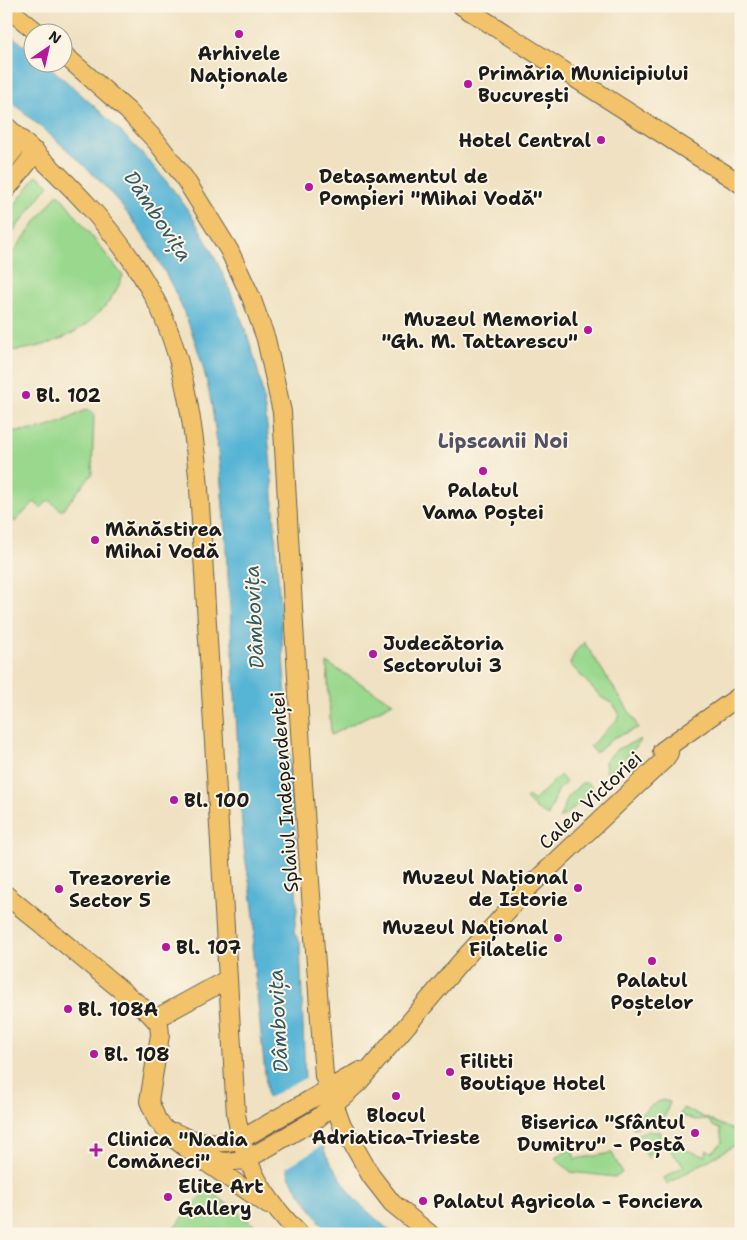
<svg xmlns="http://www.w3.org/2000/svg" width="747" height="1240" viewBox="0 0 747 1240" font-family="'Shantell Sans',sans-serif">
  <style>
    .green { fill: #99d88d; stroke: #5a7a54 }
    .water { fill: #57b4d5; stroke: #3a6878 }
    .pier { fill: #efe1c1 }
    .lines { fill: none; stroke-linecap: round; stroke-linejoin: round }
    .major-casing { stroke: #666156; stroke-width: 20 }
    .major { stroke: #f2c36a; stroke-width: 18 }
    .poi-dot { fill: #b5179e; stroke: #fcf5e5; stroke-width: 2 }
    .labels { text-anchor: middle; stroke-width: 4; stroke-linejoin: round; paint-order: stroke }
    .poi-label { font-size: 19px; font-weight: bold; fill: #1c1c1c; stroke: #fcf5e5; text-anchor: start }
    .street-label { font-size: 19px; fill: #1c1c1c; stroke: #fcf5e5 }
    .water-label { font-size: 20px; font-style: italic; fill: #345966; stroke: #fcf5e5 }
    .neighbourhood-label { font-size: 20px; font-weight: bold; fill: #545167; stroke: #fcf5e5 }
  </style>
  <rect width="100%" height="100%" fill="#fcf5e5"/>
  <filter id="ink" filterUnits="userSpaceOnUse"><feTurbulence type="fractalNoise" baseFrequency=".02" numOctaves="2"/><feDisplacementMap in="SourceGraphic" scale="10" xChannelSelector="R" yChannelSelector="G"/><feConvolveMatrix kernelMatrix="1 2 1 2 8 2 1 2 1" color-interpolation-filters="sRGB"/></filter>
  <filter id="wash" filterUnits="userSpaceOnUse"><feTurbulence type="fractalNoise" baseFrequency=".0096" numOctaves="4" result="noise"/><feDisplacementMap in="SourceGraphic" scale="20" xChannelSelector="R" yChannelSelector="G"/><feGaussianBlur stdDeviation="1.12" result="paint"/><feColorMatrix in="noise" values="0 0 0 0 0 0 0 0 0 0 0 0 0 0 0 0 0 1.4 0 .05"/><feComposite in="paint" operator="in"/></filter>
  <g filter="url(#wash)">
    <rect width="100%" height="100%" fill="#efe1c1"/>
    <!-- green -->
    <path class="green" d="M37,175l12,10 -43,56v-25z
      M58,193l65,83c-19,48 -66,73 -117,75v-90z
      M87,409l7,5 -2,60 -30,37 -13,-11 -8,8 -7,-6 -19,20 -9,-8v-83c36,1 50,-5 81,-22z
      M584,642l50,77 4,9 -23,9 -19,16 -6,-7 27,-26 2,-7 -6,-9 -11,-6 -32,-34 5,-12z
      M327,663l66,40 -62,32z
      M641,739l-5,8 -26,26 -4,-2 -1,-10 12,-12z
      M560,775l6,7 -8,9 -10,25 -11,-6 -11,-11 2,-3 6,5z
      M582,783h6l6,6 -27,25 -8,5 10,-24z
      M663,1100l7,2 -7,20 -30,6c0,-11 20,-25 30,-28z
      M683,1108l52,23 2,13 -70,40 -3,-6 20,-12 -14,-16v-5l35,11 2,-6 5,2 10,-9 -2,-14 -6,-2 -7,-8 -12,1 -15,-5z
      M646,1131l14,1 -1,9h-4l-3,3 -3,15 -14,-24z
      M572,1149l3,10 37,-6 10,20 -7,4 -44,-5 -16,-14z
      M210,1192l7,4 48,38h-96l35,-41z"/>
    <!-- water -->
    <path class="water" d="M6,31l26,21v10l13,1c48,41 94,82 133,133 36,48 76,141 85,200 9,59 11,120 15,180 5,77 10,154 15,231l4,46 -2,9 2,48 -3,23 6,9 5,138 21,75 29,45 38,34h-62l-6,-5 -35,-51 -22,-75 -16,-157c6,-30 -3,-61 -7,-90 -2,-15 -3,-31 -4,-47 -4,-77 -8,-154 -13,-232 -4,-56 -7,-113 -16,-169 -11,-67 -41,-135 -81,-190 -34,-47 -82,-83 -125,-121z"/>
    <!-- pier -->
    <path class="pier" d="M307,1077l19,66 -41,25 -19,-69z"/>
  </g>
  <g filter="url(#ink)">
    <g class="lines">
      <defs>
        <path id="major" d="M462,6l279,178
          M6,7l31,25
          M62,53l66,58 28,30 29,38 44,71 22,47 15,42 16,73 21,372 21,292 18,49 29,51 21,27 38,31
          M6,126c59,53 118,109 153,181 26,56 35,121 40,181l37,626c8,52 27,82 63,120
          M6,160l16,-20
          M6,190l30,-38
          M662,751l79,-56
          M6,895l143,118 10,11 1,11 -11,66 8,19 15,17 22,17 30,8 22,-2 72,-42 40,-35 101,-119 70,-77 136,-128 4,-6 1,-8
          M155,1019l73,-40
          M174,1132c21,11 43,13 66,8l120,-69
          M203,1160l65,45"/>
      </defs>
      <!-- major casing -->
      <use href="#major" class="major-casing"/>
      <!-- major -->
      <use href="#major" class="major"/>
    </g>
  </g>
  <!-- markers -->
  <g class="poi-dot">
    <circle cx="239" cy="34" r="5"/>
    <circle cx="468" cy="84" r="5"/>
    <circle cx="601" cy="140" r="5"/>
    <circle cx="309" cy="187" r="5"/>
    <circle cx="588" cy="330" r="5"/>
    <circle cx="26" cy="395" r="5"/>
    <circle cx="483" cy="471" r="5"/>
    <circle cx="95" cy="540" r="5"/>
    <circle cx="373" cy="654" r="5"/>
    <circle cx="174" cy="800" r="5"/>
    <circle cx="578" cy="888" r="5"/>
    <circle cx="59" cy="889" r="5"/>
    <circle cx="558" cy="938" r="5"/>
    <circle cx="166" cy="947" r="5"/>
    <circle cx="652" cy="961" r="5"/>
    <circle cx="68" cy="1009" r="5"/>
    <circle cx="94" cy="1054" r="5"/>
    <circle cx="450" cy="1072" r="5"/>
    <circle cx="396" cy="1096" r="5"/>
    <circle cx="695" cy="1133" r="5"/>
    <path d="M93.5 1142.5h5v5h5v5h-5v5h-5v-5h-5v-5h5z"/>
    <circle cx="168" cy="1197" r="5"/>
    <circle cx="423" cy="1201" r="5"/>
  </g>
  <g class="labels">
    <!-- poi labels -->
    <g class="poi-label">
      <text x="239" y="60" text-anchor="middle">Arhivele<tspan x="239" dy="22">Naționale</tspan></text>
      <text x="478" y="80">Primăria Municipiului<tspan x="478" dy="22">București</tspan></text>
      <text x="591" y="147" text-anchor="end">Hotel Central</text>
      <text x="319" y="183">Detașamentul de<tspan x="319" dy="22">Pompieri "Mihai Vodă"</tspan></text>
      <text x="578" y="326" text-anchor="end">Muzeul Memorial<tspan x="578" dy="22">"Gh. M. Tattarescu"</tspan></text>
      <text x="36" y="402">Bl. 102</text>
      <text x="483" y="497" text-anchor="middle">Palatul<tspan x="483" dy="22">Vama Poștei</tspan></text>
      <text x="105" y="536">Mănăstirea<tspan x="105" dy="22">Mihai Vodă</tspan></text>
      <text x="383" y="650">Judecătoria<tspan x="383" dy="22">Sectorului 3</tspan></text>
      <text x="184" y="807">Bl. 100</text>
      <text x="568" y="884" text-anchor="end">Muzeul Național<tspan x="568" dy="22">de Istorie</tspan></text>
      <text x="69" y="885">Trezorerie<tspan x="69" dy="22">Sector 5</tspan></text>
      <text x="548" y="934" text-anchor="end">Muzeul Național<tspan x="548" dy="22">Filatelic</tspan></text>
      <text x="176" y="954">Bl. 107</text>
      <text x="652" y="987" text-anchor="middle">Palatul<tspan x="652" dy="22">Poștelor</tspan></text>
      <text x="78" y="1016">Bl. 108A</text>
      <text x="104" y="1061">Bl. 108</text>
      <text x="460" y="1068">Filitti<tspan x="460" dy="22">Boutique Hotel</tspan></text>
      <text x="396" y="1122" text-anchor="middle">Blocul<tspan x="396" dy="22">Adriatica-Trieste</tspan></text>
      <text x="685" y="1129" text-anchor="end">Biserica "Sfântul<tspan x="685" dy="22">Dumitru" - Poștă</tspan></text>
      <text x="107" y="1146">Clinica "Nadia<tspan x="107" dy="22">Comăneci"</tspan></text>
      <text x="178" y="1193">Elite Art<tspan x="178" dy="22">Gallery</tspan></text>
      <text x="433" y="1208">Palatul Agricola - Fonciera</text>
    </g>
    <!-- street labels -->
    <g class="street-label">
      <text transform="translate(284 792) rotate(-94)" y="7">Splaiul Independenței</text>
      <text transform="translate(590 800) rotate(-43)" y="7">Calea Victoriei</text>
    </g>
    <!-- water labels -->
    <g class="water-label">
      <text transform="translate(158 216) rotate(56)" y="7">Dâmbovița</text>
      <text transform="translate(254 617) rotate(-93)" y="7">Dâmbovița</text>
      <text transform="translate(278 1021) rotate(-93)" y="7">Dâmbovița</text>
    </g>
    <!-- neighbourhood labels -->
    <g class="neighbourhood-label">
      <text x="503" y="448">Lipscanii Noi</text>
    </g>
  </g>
  <!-- margin -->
  <rect width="747" height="1240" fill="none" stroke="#fcf5e5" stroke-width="25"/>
  <!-- north arrow -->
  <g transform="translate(48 48) rotate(34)"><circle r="24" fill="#fcf5e5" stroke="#a29e95"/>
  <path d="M0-4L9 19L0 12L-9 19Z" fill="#b5179e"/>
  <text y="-8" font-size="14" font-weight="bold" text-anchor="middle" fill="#1c1c1c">N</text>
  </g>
</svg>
